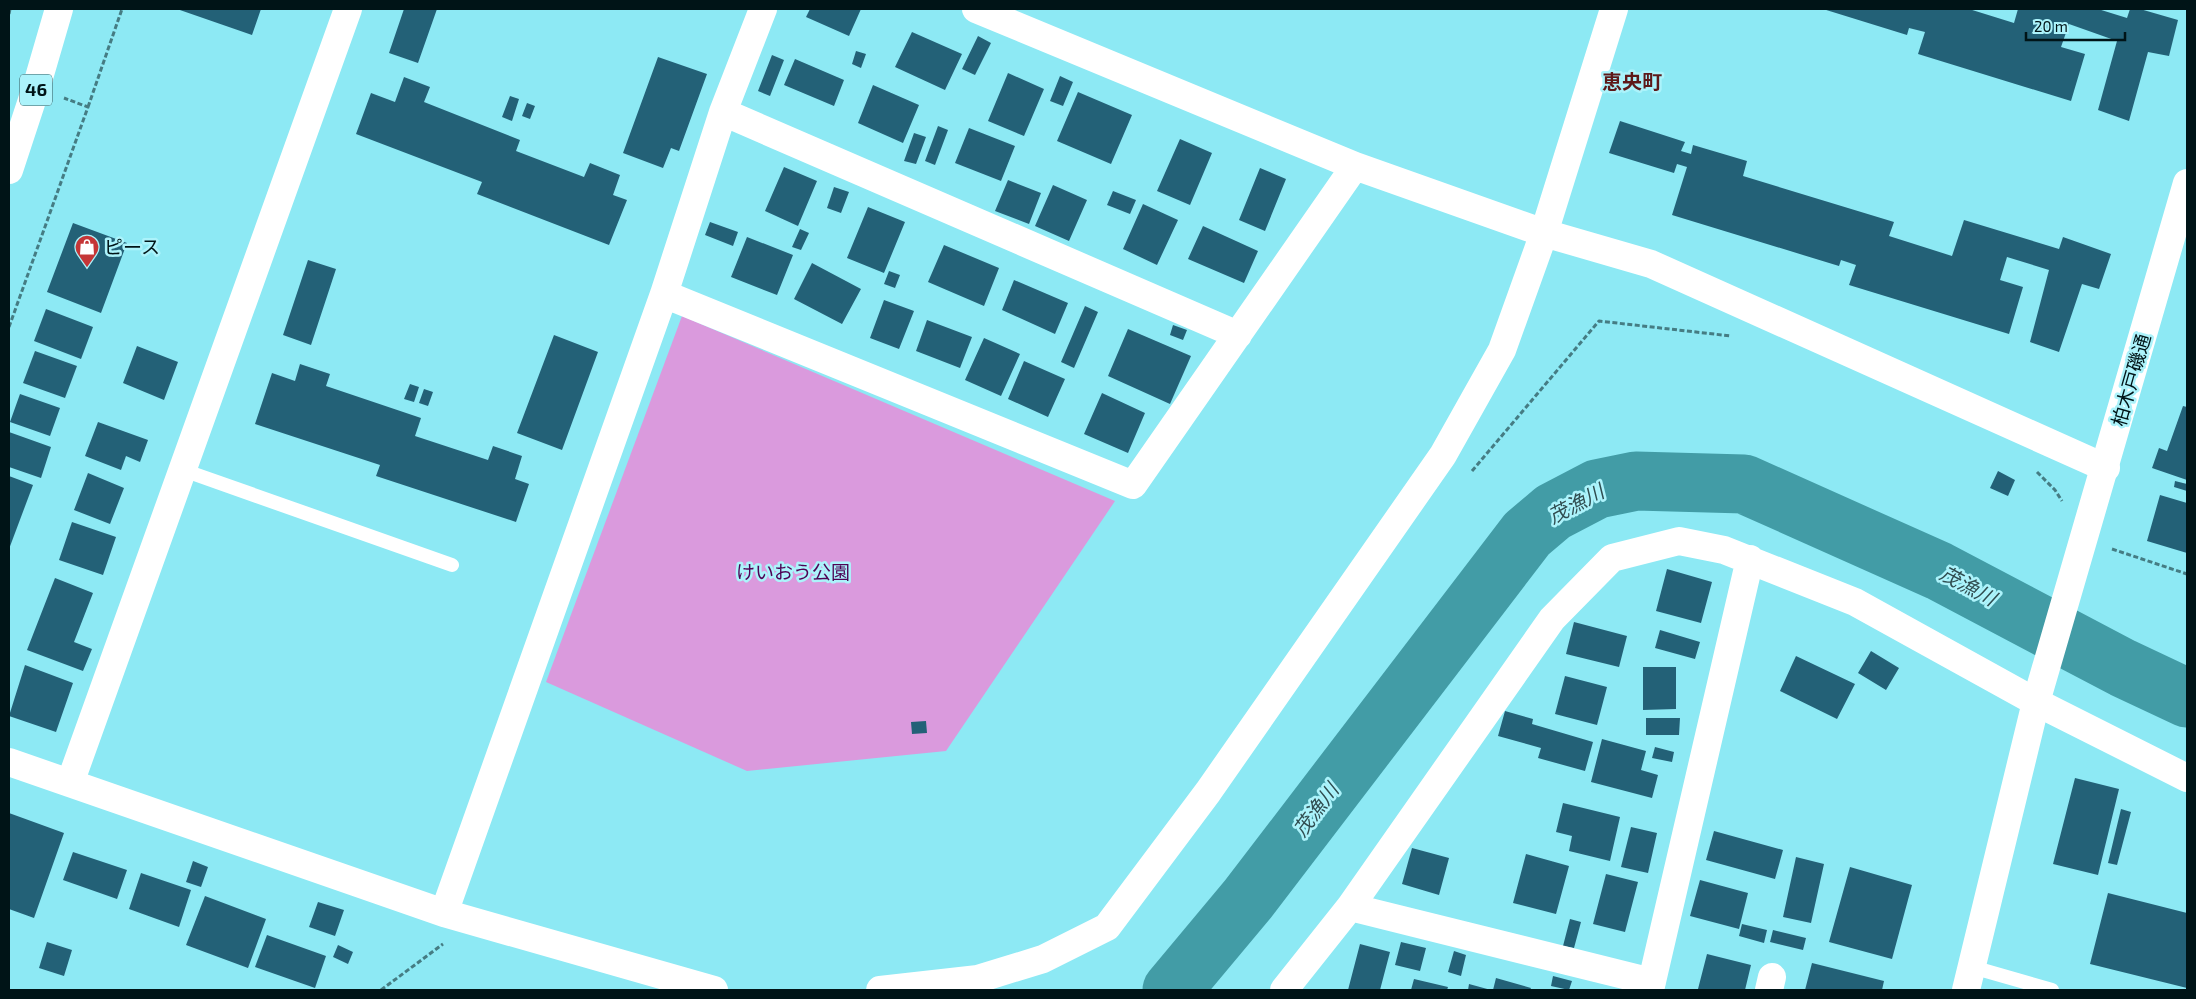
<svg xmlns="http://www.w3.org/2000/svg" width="2196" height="999" viewBox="0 0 2196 999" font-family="'Exo 2','Noto Sans JP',sans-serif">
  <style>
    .green { fill: #da9add }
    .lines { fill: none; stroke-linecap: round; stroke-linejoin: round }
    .river { stroke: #429ca6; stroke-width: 59 }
    .building { fill: #236177 }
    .path { stroke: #457c83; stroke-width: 3; stroke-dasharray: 5 2.5; stroke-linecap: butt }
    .service { stroke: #fff; stroke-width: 14 }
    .minor { stroke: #fff; stroke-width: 28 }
    .tertiary { stroke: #fff; stroke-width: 28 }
    .primary { stroke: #fff; stroke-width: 28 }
    .labels { text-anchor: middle; stroke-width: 5; stroke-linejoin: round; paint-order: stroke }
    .shield { fill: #acf3fb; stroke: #34575b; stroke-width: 1 }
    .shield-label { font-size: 18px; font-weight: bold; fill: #001417 }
    .poi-label { font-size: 19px; fill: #001417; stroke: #acf3fb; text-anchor: start }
    .street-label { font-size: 19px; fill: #001417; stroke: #acf3fb }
    .park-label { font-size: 19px; fill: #4e0354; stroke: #acf3fb }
    .neighbourhood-label { font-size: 20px; font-weight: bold; fill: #5e1919; stroke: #acf3fb }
    .water-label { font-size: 20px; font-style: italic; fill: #304d50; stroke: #acf3fb }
  </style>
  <rect width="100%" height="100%" fill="#8de9f4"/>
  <!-- green -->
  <path class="green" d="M682,316l433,185 -169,250 -199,20 -201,-89z"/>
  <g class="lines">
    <!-- river -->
    <path class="river" d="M1172,990l76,-91 279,-365 26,-22 44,-23 39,-8 108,3 195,87 184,97 64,30"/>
  </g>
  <!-- building -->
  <path class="building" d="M177,9h84l-9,26z
    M404,9h33l-19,54 -29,-10z
    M810,9h51l-12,27 -43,-19z
    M1823,9h146l45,14 4,-14h80l29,9 3,-9h10l38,11 -9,36 -21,-4 -19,69 -31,-11 19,-69 -48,-17 -8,23 24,7 -14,47 -153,-47 7,-22 -16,-4 -2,7z
    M912,32l50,22 -17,36 -50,-23z
    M978,36l13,7 -16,32 -13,-6z
    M856,51l10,3 -5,14 -9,-4z
    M772,55l12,5 -14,36 -12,-5z
    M658,57l49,17 -28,77 -8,-3 -8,20 -40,-15z
    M795,59l49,21 -10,26 -50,-21z
    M1008,73l36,16 -20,47 -36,-15z
    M1060,76l13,6 -10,24 -13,-5z
    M404,77l26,10 -6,15 96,38 -4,11 68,26 6,-14 30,12 -7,20 14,5 -18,45 -132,-51 5,-12 -126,-48 15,-41 24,9z
    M873,85l46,20 -16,38 -45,-20z
    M1078,92l54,23 -21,49 -54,-23z
    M510,96l9,3 -7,22 -10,-4z
    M527,103l8,3 -5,13 -8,-3z
    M1620,121l65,21 -4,9 10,3 2,-9 54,16 -4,15 151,46 -5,14 63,20 12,-36 95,29 4,-12 48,17 -12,35 -17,-5 -23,68 -29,-10 19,-72 -42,-13 -7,23 23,7 -14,47 -160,-49 7,-20 -15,-5 -2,6 -167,-51 15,-48 -10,-3 -3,9 -65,-20z
    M938,126l10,4 -13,35 -10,-4z
    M969,128l46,18 -14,35 -46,-18z
    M914,133l12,4 -10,27 -12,-3z
    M1180,139l32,14 -22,52 -33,-14z
    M784,167l33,14 -19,45 -33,-15z
    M1260,168l26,11 -21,52 -26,-11z
    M1008,180l33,13 -12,31 -34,-13z
    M1053,185l34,15 -18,41 -34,-15z
    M834,187l15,5 -8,21 -14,-5z
    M1113,191l23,9 -6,14 -23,-9z
    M1143,204l35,16 -21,45 -34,-16z
    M868,207l37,15 -21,51 -37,-15z
    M710,222l28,10 -5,14 -28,-11z
    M73,223l54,20 -26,70 -54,-21z
    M1203,226l55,25 -14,32 -56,-24z
    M800,229l9,4 -8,17 -9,-3z
    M747,237l46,18 -16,40 -46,-18z
    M944,245l55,23 -15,38 -56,-24z
    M308,260l28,9 -25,76 -28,-10z
    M812,263l49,26 -19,35 -48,-25z
    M889,271l11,4 -5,13 -11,-4z
    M1014,280l54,23 -13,31 -53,-24z
    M884,300l30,11 -15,38 -29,-11z
    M1085,306l13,6 -24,56 -13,-6z
    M46,309l47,18 -12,32 -47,-18z
    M927,320l45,17 -12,31 -44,-17z
    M1173,325l14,5 -4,10 -13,-5z
    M1128,329l63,27 -21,48 -62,-28z
    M554,335l44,17 -36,98 -45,-17z
    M984,338l36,16 -19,42 -36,-16z
    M137,346l41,16 -14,38 -41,-17z
    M35,351l42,15 -12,32 -42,-15z
    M1024,361l41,18 -17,38 -40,-18z
    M300,364l30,10 -4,12 95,32 -6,18 73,24 5,-14 29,10 -7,23 14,5 -13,38 -140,-46 4,-11 -125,-41 17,-51 23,8z
    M410,384l9,3 -5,15 -10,-3z
    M424,389l9,3 -5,14 -9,-3z
    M1102,393l43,20 -17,40 -44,-19z
    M20,394l40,14 -10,28 -40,-14z
    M2183,406l4,1v73l-35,-12 7,-20 8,3z
    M98,422l50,18 -8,22 -14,-6 -5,14 -36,-14z
    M9,432l42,15 -10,31 -32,-11z
    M1998,471l17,9 -7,16 -18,-8z
    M88,473l36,15 -14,36 -36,-14z
    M9,476l24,9 -24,64z
    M2175,481l12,3v7l-13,-4z
    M2160,495l27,8v50l-40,-12z
    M72,522l44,15 -13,38 -44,-15z
    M1667,569l45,13 -11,41 -45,-12z
    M55,578l38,15 -19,49 18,7 -9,22 -56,-21z
    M1574,622l53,14 -8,31 -53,-13z
    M1660,630l40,12 -5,17 -40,-11z
    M1871,651l28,17 -13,22 -28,-17z
    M1796,656l59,28 -18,35 -57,-28z
    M25,665l48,18 -17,49 -47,-16z
    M1643,667h33v42l-33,1z
    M1565,676l42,11 -10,38 -42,-11z
    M1505,711l28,8 -1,5 61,18 -8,29 -47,-13 3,-10 -43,-12z
    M1646,718h34l-1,17h-33z
    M926,721l1,12 -15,1 -1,-12z
    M1602,739l44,12 -5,19 17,5 -6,23 -61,-16z
    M1655,747l19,5 -2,10 -20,-4z
    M2075,778l44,11 -21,86 -45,-11z
    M1563,803l57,14 -10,44 -41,-10 3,-15 -16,-4z
    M2121,809l10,3 -14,53 -9,-2z
    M9,813l55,20 -30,85 -25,-9z
    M1631,827l26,6 -9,40 -27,-6z
    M1714,831l69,19 -8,29 -69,-19z
    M1412,848l37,10 -10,37 -37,-11z
    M73,852l54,18 -10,29 -54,-19z
    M1526,854l43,12 -13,48 -43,-11z
    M1796,857l28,7 -13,59 -28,-6z
    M193,861l15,6 -7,20 -15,-5z
    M1850,867l62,18 -20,74 -63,-17z
    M141,873l50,17 -12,37 -50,-18z
    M1606,874l32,8 -13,50 -32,-8z
    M1700,880l48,13 -9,36 -49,-13z
    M2108,893l79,20v75l-97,-24z
    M205,896l61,23 -18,49 -62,-23z
    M318,902l26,8 -9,26 -26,-9z
    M1570,919l11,3 -7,26 -11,-2z
    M1742,924l25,6 -3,13 -25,-7z
    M1773,930l33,8 -3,12 -33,-8z
    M267,935l59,21 -11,32 -60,-21z
    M47,942l25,8 -8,26 -25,-8z
    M1401,942l25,6 -6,23 -25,-6z
    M1360,944l30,8 -10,38h-32z
    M338,945l15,7 -5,12 -15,-7z
    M1454,951l12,4 -5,21 -13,-4z
    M1707,954l44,11 -6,25 -47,-1z
    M1812,963l72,18 -2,9h-77z
    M1553,976l19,5 -3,9 -18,-4z
    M1496,978l35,10 -1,2h-37z
    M1414,979l34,8 -1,3h-36z
    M1469,984l22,6h-23z"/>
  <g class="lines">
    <!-- path -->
    <path class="path" d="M9,14l1,-5
      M88,107l34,-98
      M9,327l79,-220 -24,-9
      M1472,471l127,-150 132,15
      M2037,472l18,18 7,11
      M2112,549l75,25
      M381,990l62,-46"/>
    <!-- service -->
    <path class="service" d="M183,470l269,95
      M1972,967l80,23"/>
    <!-- minor -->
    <path class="minor" d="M976,9l379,157 189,67 107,31 455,204
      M723,112l515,223
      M664,294l469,191 222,-319
      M9,762l435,151 270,77
      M70,783l278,-774
      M1350,907l302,75
      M444,913l220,-619 59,-182 40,-103
      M880,990l98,-11 65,-20 64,-32 101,-135 235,-337 59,-105 42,-117 70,-224
      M1284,990l66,-83 202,-288 60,-61 67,-17 45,9 131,52 181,100 151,76
      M1650,990l100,-431
      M1769,990l3,-13"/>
    <!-- tertiary -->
    <path class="tertiary" d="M1966,990l70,-288 151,-519"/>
    <!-- primary -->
    <path class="primary" d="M9,170l27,-82 23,-79"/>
  </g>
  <!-- icons -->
  <defs>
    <symbol id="shop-pin" viewBox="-11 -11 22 30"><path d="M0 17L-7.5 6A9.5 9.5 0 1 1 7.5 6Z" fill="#c53637" stroke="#acf3fb"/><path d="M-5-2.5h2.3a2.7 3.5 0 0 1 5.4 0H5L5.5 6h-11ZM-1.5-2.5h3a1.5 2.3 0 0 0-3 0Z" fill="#fff"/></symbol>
  </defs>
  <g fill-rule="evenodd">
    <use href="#shop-pin" x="73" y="233" width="28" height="38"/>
  </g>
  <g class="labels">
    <!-- shield labels -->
    <rect class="shield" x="20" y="74.5" width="32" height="31" rx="4"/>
    <g class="shield-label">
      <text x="36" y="96">46</text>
    </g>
    <!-- poi labels -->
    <g class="poi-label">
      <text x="104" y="254">ピース</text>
    </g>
    <!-- street labels -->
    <g class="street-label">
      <text transform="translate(2131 380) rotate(-74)" y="7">柏木戸磯通</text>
    </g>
    <!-- park labels -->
    <g class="park-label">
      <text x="793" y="579">けいおう公園</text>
    </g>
    <!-- neighbourhood labels -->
    <g class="neighbourhood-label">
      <text x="1632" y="89">恵央町</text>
    </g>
    <!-- water labels -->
    <g class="water-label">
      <text transform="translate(1576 504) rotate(-28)" y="7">茂漁川</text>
      <text transform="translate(1968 586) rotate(28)" y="7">茂漁川</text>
      <text transform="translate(1316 810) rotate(-53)" y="7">茂漁川</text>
    </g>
  </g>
  <!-- border -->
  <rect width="2196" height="999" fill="none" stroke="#001417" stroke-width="20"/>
  <!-- scale -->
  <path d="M2026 32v8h99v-8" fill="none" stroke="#001417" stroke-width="2.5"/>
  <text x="2034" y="32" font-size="15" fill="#001417" stroke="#acf3fb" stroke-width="4" paint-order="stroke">20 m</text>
</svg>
